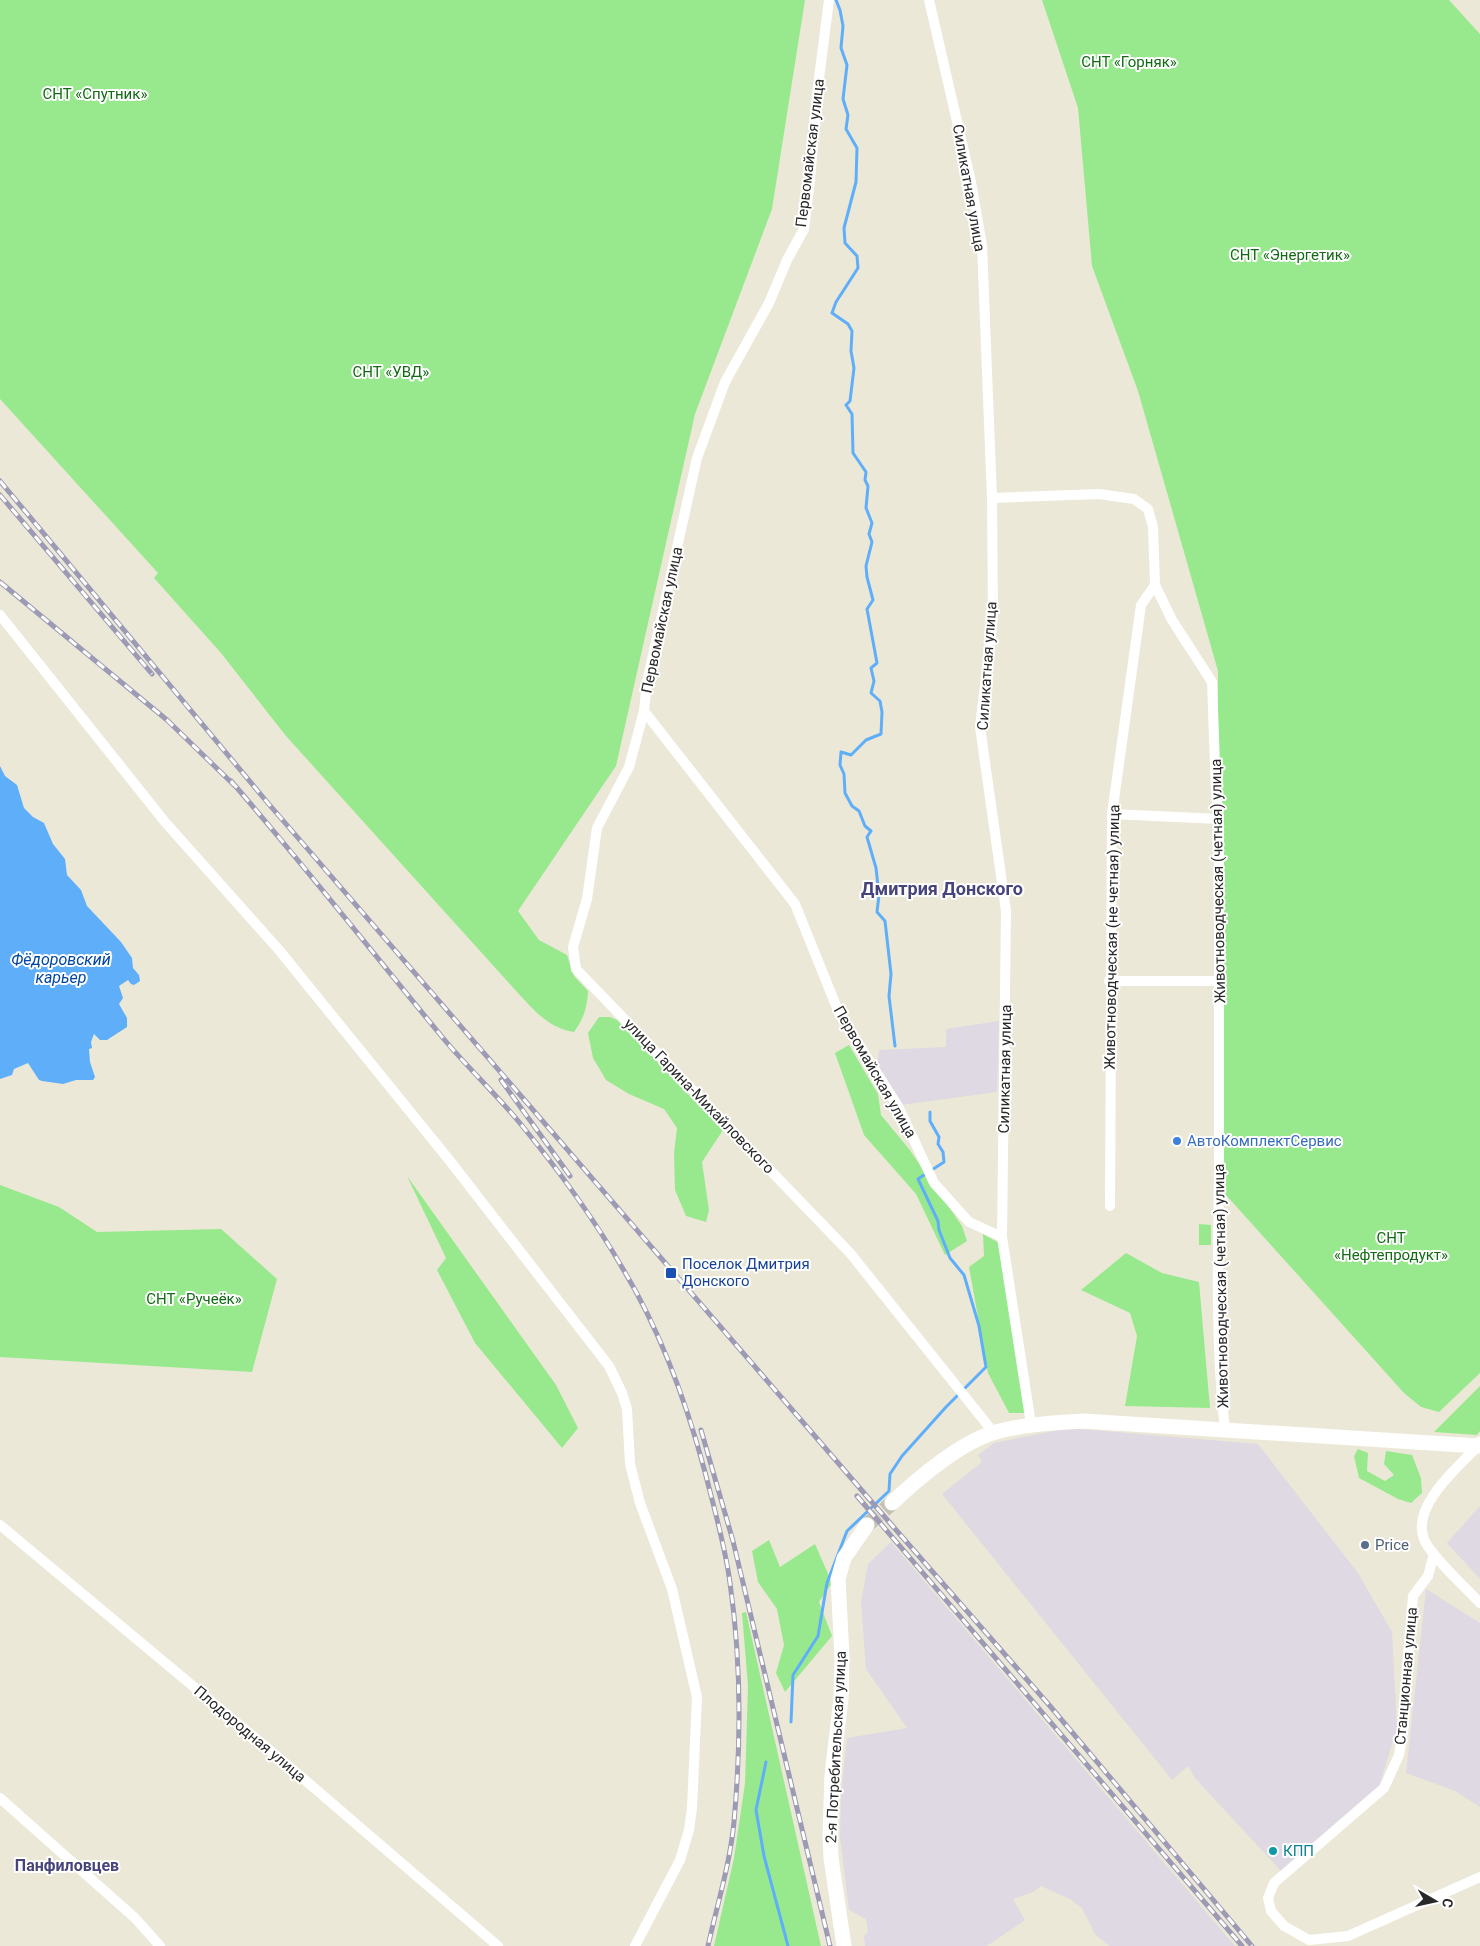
<svg xmlns="http://www.w3.org/2000/svg" width="1480" height="1946" viewBox="0 0 1480 1946" font-family="Roboto,sans-serif">
  <style>
    .industrial { fill: #ded9e3 }
    .green { fill: #98e98e }
    .water { fill: #5faef9 }
    .lines { fill: none; stroke-linecap: round; stroke-linejoin: round }
    .stream { stroke: #5faef9; stroke-width: 3 }
    .secondary-tunnel { stroke: #c5c2b4; stroke-width: 15; stroke-dasharray: 15 8; stroke-linecap: butt }
    .street { stroke: #fff; stroke-width: 10 }
    .secondary { stroke: #fff; stroke-width: 15 }
    .rail-casing { stroke: #9c9ab4; stroke-width: 5 }
    .rail { stroke: #fff; stroke-width: 3; stroke-dasharray: 9; stroke-linecap: butt }
    .shop-dot { fill: #3f7fe0; stroke: #fff; stroke-width: 2 }
    .transit-dot { fill: #1a4fb4; stroke: #fff; stroke-width: 2 }
    .service-dot { fill: #5c6f8a; stroke: #fff; stroke-width: 2 }
    .culture-dot { fill: #0f9aa8; stroke: #fff; stroke-width: 2 }
    .labels { text-anchor: middle; stroke-width: 4; stroke-linejoin: round; paint-order: stroke }
    .park-label { font-size: 15px; fill: #136a14; stroke: #fff }
    .street-label { font-size: 15px; fill: #282828; stroke: #fff }
    .shop-label { font-size: 15px; fill: #366cbe; stroke: #fff; text-anchor: start }
    .transit-label { font-size: 15px; fill: #164399; stroke: #fff; text-anchor: start }
    .service-label { font-size: 15px; fill: #4e5e75; stroke: #fff; text-anchor: start }
    .culture-label { font-size: 15px; fill: #0d838f; stroke: #fff; text-anchor: start }
    .water-label { font-size: 16px; font-style: italic; fill: #0147a2; stroke: #fff }
    .neighbourhood-label { font-size: 16px; font-weight: bold; fill: #47447c; stroke: #fff }
    .quarter-label { font-size: 18px; font-weight: bold; fill: #47447c; stroke: #fff }
  </style>
  <rect width="100%" height="100%" fill="#ece8d7"/>
  <!-- industrial -->
  <path class="industrial" d="M999,1021l-2,71 -96,13 -24,-38 2,-17 67,-3v-18z
    M1068,1428l190,16 100,129 34,59 5,96 -19,62 -95,83 -88,-95 -7,-12 -16,14 -230,-286 40,-32 -4,-7 16,-12z
    M1480,1506v73l-33,-36z
    M891,1542l344,404h-126l-14,-12 -13,-26 -12,-9 -29,-13 -8,6 -20,7 12,21 -38,26h-122l-1,-10 4,-4 -2,-13 -17,-9 -9,-73 1,-43 6,-56 60,-10 -41,-59 -5,-67 7,-38z
    M1426,1589l54,34v184l-25,-16 -49,-18z"/>
  <!-- green -->
  <path class="green" d="M0,0h805l-33,209 -77,205 -79,352 -98,145 21,29 28,15 7,21 14,15c-1,17 -4,27 -14,41 -26,-4 -40,-22 -57,-40l-231,-256 -65,-83 -67,-75 4,-5 -158,-174z
    M1042,0h407l31,34v1339l-41,39 -18,-5 -17,-14 -187,-208 1,-514 -80,-280 -46,-125 -14,-158z
    M599,1017h11l7,3 106,110 -21,32 7,48 -3,12 -20,-6 -11,-26 -1,-37 3,-25 -13,-19 -35,-15 -23,-14 -13,-22 -5,-25z
    M849,1045l29,49 3,21 28,34 53,77 5,15 -22,14 -29,-61 -52,-59 -29,-82z
    M407,1176l149,209 22,43 -16,20 -87,-105 -38,-73 9,-12z
    M0,1185l59,22 38,25 124,-3 56,50 -25,93 -252,-15z
    M1199,1224l12,1v20h-12z
    M983,1234l16,9 27,170h-17l-21,-40 -19,-106 15,-11z
    M1126,1253l36,20 37,9 11,126 -85,-2 12,-70 -7,-23 -49,-23z
    M1480,1386v45l-3,4 -43,-3z
    M1358,1449l10,4 -1,18 18,10 9,-6 -10,-11 2,-13 26,4 9,23 1,15 -11,10 -13,-4 -39,-21 -5,-22z
    M769,1540l11,27 35,-23 17,39 -13,19 13,34 -47,56 -9,-19 8,-28 -7,-36 -19,-27 -6,-31z
    M746,1612l75,334h-107l20,-88 11,-75 3,-97 -6,-73z"/>
  <!-- water -->
  <path class="water" d="M0,766l5,10 12,9 7,23 9,9 11,6 9,21 12,15 2,16 14,15 6,16 34,36 11,16 1,10 6,7 1,6 -6,4 -3,-1 -3,-4 -9,6 4,12 -4,6 8,14v9l-20,13h-7l-6,-6 -3,8 1,6 -3,1 1,13 5,15 -2,3h-17l-13,4 -21,-3 -3,-1 -11,-17 -14,6 -2,6 -12,4z"/>
  <g class="lines">
    <!-- stream -->
    <path class="stream" d="M836,0l4,10 3,16 -2,22 6,17 -4,34 5,16 -2,14 11,19 -1,34 -12,46 1,15 12,13 1,12 -22,34 -4,11 16,11 4,7 -1,20 3,17 -4,33 -4,4 6,9 1,39 13,19 -1,8 3,6 -2,22 6,15 -3,11 3,8 -6,24 1,11 6,23 -6,9 10,54 -6,5 3,13 -3,12 9,8 2,11 -1,22 -15,6 -15,15 -10,-3 -1,13 4,9 1,19 7,13 7,5 6,15 6,5 -4,6 9,31 3,27 -2,17 8,9 6,53 -2,22 6,50
      M791,1722l2,-47 25,-39 9,-53 20,-52 42,-40 1,-17 12,-18 44,-49 40,-40 -7,-41 -15,-51 -14,-17 -11,-28 -1,-9 -20,-42 26,-17 -1,-10 -5,-8 1,-7 -9,-16v-9
      M766,1762l-10,48 8,46 24,90"/>
    <!-- secondary-tunnel -->
    <path class="secondary-tunnel" d="M867,1525l25,-22"/>
    <!-- street -->
    <path class="street" d="M829,0l-12,94 -7,87 -6,48 -17,31 -18,43 -44,79 -28,76 -50,224 -3,29 151,193 44,109 60,95 35,75 35,39 33,15
      M929,0l42,182 11,63 10,253 1,119 -13,110 26,184 -4,326 29,187
      M992,498l107,-4 35,5 14,10 5,18 2,58 17,35 40,62 4,111 3,26c1,116 1,232 0,349 -1,86 -4,175 6,261
      M0,615l165,207 114,128 171,211 159,205 13,27 5,16 3,55 10,39 32,86 25,108 -5,111 -3,22 -9,30 -45,86
      M644,711l-15,56 -32,61 -10,71 -14,48 3,22 274,284 144,180
      M1112,814l107,5
      M1109,981h112
      M1110,1206l2,-392 29,-209 14,-20
      M1478,1446c-20,21 -67,60 -54,93 5,15 43,50 56,64
      M0,1525l291,243 207,178
      M1434,1554l-6,22 -15,20 -7,84 -2,46 -5,29 -15,33 -110,95 -6,15 3,13 13,15 25,14 39,-4 132,-59
      M0,1798l135,120 25,28"/>
    <!-- secondary -->
    <path class="secondary" d="M892,1503c25,-24 70,-62 104,-71 29,-8 58,-9 87,-11l395,25 2,-2
      M844,1946l-13,-88 -1,-22 2,-61 9,-77 1,-41 -4,-78 6,-21 23,-33"/>
    <defs>
      <path id="rail" d="M0,481l267,321 623,721 160,183 202,240
        M0,495l152,179
        M0,582l167,138 67,65
        M231,781c73,84 141,171 212,257 24,29 52,55 76,84 38,46 74,95 104,147 38,63 63,132 82,203 9,36 20,73 25,111 11,76 11,162 4,239 -4,42 -17,83 -26,124
        M501,1080l69,96
        M701,1430l32,111 97,405
        M857,1496l385,450"/>
    </defs>
    <!-- rail casing -->
    <use href="#rail" class="rail-casing"/>
    <!-- rail -->
    <use href="#rail" class="rail"/>
  </g>
  <!-- markers -->
  <circle class="shop-dot" cx="1177" cy="1141" r="5"/>
  <rect class="transit-dot" x="665" y="1267" width="12" height="12" rx="2.5"/>
  <circle class="service-dot" cx="1365" cy="1545" r="5"/>
  <circle class="culture-dot" cx="1273" cy="1851" r="5"/>
  <g class="labels">
    <!-- park labels -->
    <g class="park-label">
      <text x="1129" y="67">СНТ «Горняк»</text>
      <text x="95" y="99">СНТ «Спутник»</text>
      <text x="1290" y="260">СНТ «Энергетик»</text>
      <text x="391" y="377">СНТ «УВД»</text>
      <text x="1391" y="1243">СНТ<tspan x="1391" dy="17">«Нефтепродукт»</tspan></text>
      <text x="194" y="1304">СНТ «Ручеёк»</text>
    </g>
    <!-- street labels -->
    <g class="street-label">
      <text transform="translate(810 153) rotate(-83)" y="5">Первомайская улица</text>
      <text transform="translate(969 188) rotate(80)" y="5">Силикатная улица</text>
      <text transform="translate(662 620) rotate(-78)" y="5">Первомайская улица</text>
      <text transform="translate(987 666) rotate(-86)" y="5">Силикатная улица</text>
      <text transform="translate(1218 881) rotate(-91)" y="5">Животноводческая (четная) улица</text>
      <text transform="translate(1112 937) rotate(-89)" y="5">Животноводческая (не четная) улица</text>
      <text transform="translate(1005 1069) rotate(-89)" y="5">Силикатная улица</text>
      <text transform="translate(875 1072) rotate(60)" y="5">Первомайская улица</text>
      <text transform="translate(699 1096) rotate(46)" y="5">улица Гарина-Михайловского</text>
      <text transform="translate(1221 1286) rotate(-91)" y="5">Животноводческая (четная) улица</text>
      <text transform="translate(1406 1676) rotate(-85)" y="5">Станционная улица</text>
      <text transform="translate(250 1734) rotate(40)" y="5">Плодородная улица</text>
      <text transform="translate(836 1747) rotate(-87)" y="5">2-я Потребительская улица</text>
    </g>
    <!-- shop labels -->
    <g class="shop-label">
      <text x="1187" y="1146">АвтоКомплектСервис</text>
    </g>
    <!-- transit labels -->
    <g class="transit-label">
      <text x="682" y="1269">Поселок Дмитрия<tspan x="682" dy="17">Донского</tspan></text>
    </g>
    <!-- service labels -->
    <g class="service-label">
      <text x="1375" y="1550">Price</text>
    </g>
    <!-- culture labels -->
    <g class="culture-label">
      <text x="1283" y="1856">КПП</text>
    </g>
    <!-- water labels -->
    <g class="water-label">
      <text x="61" y="965">Фёдоровский<tspan x="61" dy="18">карьер</tspan></text>
    </g>
    <!-- neighbourhood labels -->
    <g class="neighbourhood-label">
      <text x="67" y="1871">Панфиловцев</text>
    </g>
    <!-- quarter labels -->
    <g class="quarter-label">
      <text x="942" y="895">Дмитрия Донского</text>
    </g>
  </g>
  <!-- north arrow -->
  <g transform="translate(1435 1901) rotate(99)" stroke="#ffffff" stroke-width="4" paint-order="stroke">
  <path d="M0-4L9 19L0 12L-9 19Z" fill="#282828"/>
  <text y="-8" font-size="14" font-weight="bold" text-anchor="middle" fill="#282828">С</text>
  </g>
</svg>
